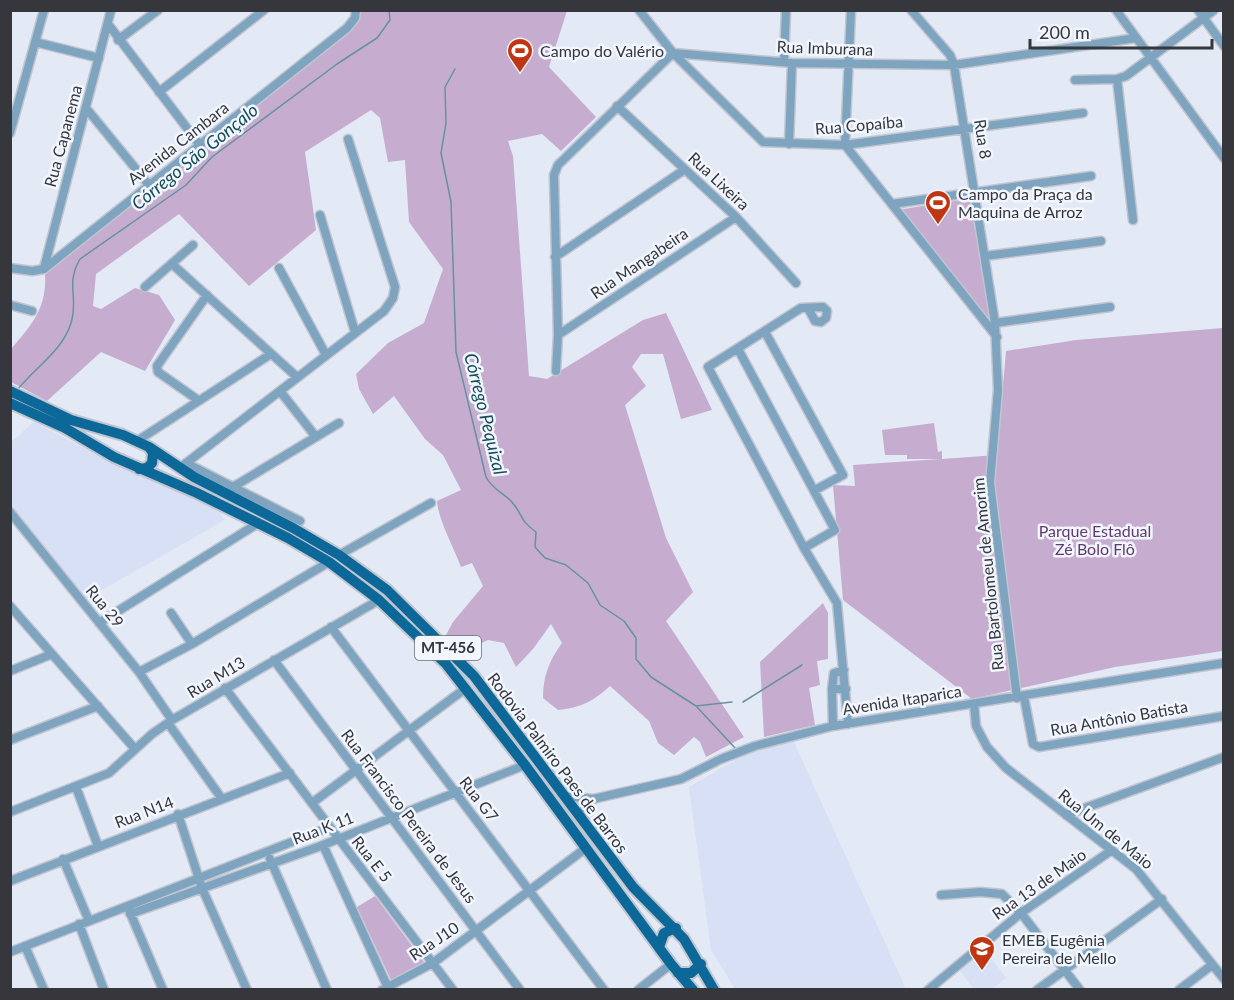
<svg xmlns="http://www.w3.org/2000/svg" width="1234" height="1000" viewBox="0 0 1234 1000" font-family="Lato,sans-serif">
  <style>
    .built { fill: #d7e0f4 }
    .green { fill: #c6adcf }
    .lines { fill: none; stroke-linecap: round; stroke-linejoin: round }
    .stream { stroke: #65929e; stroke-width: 1.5 }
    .minor-casing { stroke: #c0c5d0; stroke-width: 11 }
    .major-casing { stroke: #c0c5d0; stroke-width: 14 }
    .minor { stroke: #7ea4bf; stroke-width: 8 }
    .major { stroke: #0c6898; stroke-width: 10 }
    .labels { text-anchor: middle; stroke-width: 5; stroke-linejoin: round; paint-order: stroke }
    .shield { fill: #f2f6fe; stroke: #6e7076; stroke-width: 1.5 }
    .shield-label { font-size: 15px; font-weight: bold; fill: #35373c }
    .street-label { font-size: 16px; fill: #35373c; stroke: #f2f6fe }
    .poi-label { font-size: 16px; fill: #35373c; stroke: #f2f6fe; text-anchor: start }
    .park-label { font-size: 16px; fill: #633a70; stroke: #f2f6fe }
    .water-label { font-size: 18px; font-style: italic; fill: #164d58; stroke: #f2f6fe }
  </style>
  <rect width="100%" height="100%" fill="#e3e9f5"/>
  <!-- built -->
  <path class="built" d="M34,422l84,44 67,27 34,19 6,8 -141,80 -73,-94 -1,-63z
    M793,740l113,249h-171l-24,-39 -22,-163 55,-32z
    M982,946l24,32 -14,11h-18l-17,-22z"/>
  <!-- green -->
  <path class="green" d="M362,11h205l-18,56 47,50 -35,34 -19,-17 -34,7 5,15 16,220 18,3 96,-59 23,-7 46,97 -31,9 -18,-65h-22l-9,13 14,19 -21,19 41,133 27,54 -27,29 78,116 -38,20 -6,-15 -6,-5 -20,18 -16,-12 -9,-22 -39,-35c-16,15 -30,22 -52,24l-15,-12c0,-22 6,-37 19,-55l-11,-19 -18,25 -17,18 -12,-24 -16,-3 -29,14 -14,-17 8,-15 30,-36 -11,-23 -11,4c-7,-19 -23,-48 -24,-66l24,-11 -18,-35 -18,-16 -31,-43 -21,18 -14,-25 -3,-15 32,-31 36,-20 19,-54 -34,-47 -4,-62 -17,2 -8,-44 -9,-8 -66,42 11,78 -67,56 -70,-72 -83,60 -3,32 8,3 34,-21 24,7 16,25 -30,51 -44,-19 -54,49 -36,-19v-33c20,-23 36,-41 34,-74l6,-7 298,-235 10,-14z
    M974,198l19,129 -96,-117z
    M1223,328v323l-108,16 -143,32 -129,-99 -10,-115 22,1 -2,-21 87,-6h-33v-4h-22l-3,-25 52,-7 4,29 4,-1v8l55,-4 9,-104 70,-11z
    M823,603l5,10v46l-11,2 3,24 -11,3 6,37 -51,12 -4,-75z
    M375,896l49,66 -33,18 -34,-73z"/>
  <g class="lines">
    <!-- stream -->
    <path class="stream" d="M455,69l-10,18 1,36 -5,30 10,49 5,150 30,125c6,12 16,15 25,24 12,13 7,18 25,31l-1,15 10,11 21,7 22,18 12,22 24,16 12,17v21l15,18 45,29 40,43
      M18,389c17,-21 45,-39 53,-66 8,-27 -6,-38 9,-64l106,-74 26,-28 125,-93 40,-26 13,-18 -1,-10
      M743,702l59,-37
      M696,706l36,-4"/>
    <defs>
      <path id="minor" d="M639,10l34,43 90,89 82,3 238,-32
        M911,10l39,45 4,10 41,258 3,67 -8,93 27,215
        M1116,10l108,148
        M1198,10l26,36
        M108,24l91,120
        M118,40l40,-30
        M35,42l64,16
        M784,62l2,-52
        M1117,79l16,141
        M1075,80l42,-1 9,-3 88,-66
        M159,92l105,-82
        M617,106l119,111 60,66
        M86,108l63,77
        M10,133l34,-123
        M789,144l3,-81
        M845,145l152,192
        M845,145l6,-135
        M892,204l199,-28
        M320,215l35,117
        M985,256l116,-15
        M555,257l129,-87
        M172,264l125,113
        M10,268l22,3 12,-2 303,-241 8,-10 1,-8
        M44,268l67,-258
        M279,268l47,87
        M145,287l48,-42
        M10,305l22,6
        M808,308l7,13 6,1 5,-4 1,-7 -4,-4 -22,1 -93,59 96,181 33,55 11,121
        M995,323l115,-16
        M765,332l78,143 -28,15
        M558,335l178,-118
        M738,349l97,181 -31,18
        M556,371l2,-36 -4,-160 4,-10 115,-112 119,10 162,2 182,-27
        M280,391l36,46
        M198,400l-40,-28 -1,-6 50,-71
        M137,441l134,-87
        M186,463l114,58
        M181,467l203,-156 9,-13 2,-11 -47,-148
        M223,493l116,-70
        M10,512l129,160 33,48
        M339,555l92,-52
        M10,606l125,143
        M171,613l21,31
        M99,623l158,-99
        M331,627l273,363
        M274,660l246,330
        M10,671l42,-17
        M139,672l53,-28 137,-82
        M225,688l228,302
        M832,689l2,-16 10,-3
        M1024,697l9,47 6,3 185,-31
        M974,704l2,22 11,21 19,21 130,101 88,110
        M168,723l54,76
        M833,726l-1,-37h14
        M10,740l88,-34
        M76,787l22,59
        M564,796l29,3 88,-20 40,-20 34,-13 78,-20 391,-63
        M312,803l154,-115
        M10,812l99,-39 43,-39 20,-14 207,-120
        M178,814l24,74 45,102
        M1066,815l158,-58
        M581,819l3,-10 9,-10
        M323,845l66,145
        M63,859l26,62
        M270,859l57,131
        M10,881l280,-108
        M941,895l39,-3 22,2 19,19 59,77
        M129,910l34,80
        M130,914l188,-67 207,-82
        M79,924l25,66
        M25,946l19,44
        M10,952l320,-125
        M382,990l51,-27 153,-115
        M638,990l33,-26
        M928,990l93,-77 91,-63
        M1037,990l125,-91
        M1179,990l33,-25"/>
      <path id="major" d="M10,391l61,29 52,15 26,12 45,30 99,51 46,27 48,35 87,86 159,211 51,52 30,51
        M10,403l55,25 49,29 83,36 91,45 41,24 50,38 67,64 79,101 146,199 22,26
        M139,469l8,-1 5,-5 1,-10 -4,-6
        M659,947l5,-14 12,-5
        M678,973h13l10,-9"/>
    </defs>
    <!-- minor casing -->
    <use href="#minor" class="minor-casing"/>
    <!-- major casing -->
    <use href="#major" class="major-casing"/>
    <!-- minor -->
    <use href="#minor" class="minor"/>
    <!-- major -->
    <use href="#major" class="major"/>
  </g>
  <!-- icons -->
  <defs>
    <symbol id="stadium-pin" viewBox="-11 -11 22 30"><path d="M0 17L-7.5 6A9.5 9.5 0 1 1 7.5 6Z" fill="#c03612" stroke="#f2f6fe"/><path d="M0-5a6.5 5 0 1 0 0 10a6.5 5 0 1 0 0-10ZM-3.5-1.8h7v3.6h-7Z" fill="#fff"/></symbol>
    <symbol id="school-pin" viewBox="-11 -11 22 30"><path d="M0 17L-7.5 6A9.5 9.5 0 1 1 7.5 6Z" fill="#c03612" stroke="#f2f6fe"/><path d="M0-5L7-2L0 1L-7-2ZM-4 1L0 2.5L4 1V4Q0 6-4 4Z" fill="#fff"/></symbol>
  </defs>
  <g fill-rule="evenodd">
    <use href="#stadium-pin" x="505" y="36" width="30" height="40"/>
    <use href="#stadium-pin" x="923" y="188" width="30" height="40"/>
    <use href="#school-pin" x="967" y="934" width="30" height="40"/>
  </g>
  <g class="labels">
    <!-- shield labels -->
    <rect class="shield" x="415" y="636" width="66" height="24" rx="4.5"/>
    <g class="shield-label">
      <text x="448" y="653">MT-456</text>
    </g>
    <!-- street labels -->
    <g class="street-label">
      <text transform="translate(825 48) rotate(2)" y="6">Rua Imburana</text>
      <text transform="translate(859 125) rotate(-5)" y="6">Rua Copaíba</text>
      <text transform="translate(63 136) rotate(-75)" y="6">Rua Capanema</text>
      <text transform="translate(983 139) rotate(81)" y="6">Rua 8</text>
      <text transform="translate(178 143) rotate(-38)" y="6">Avenida Cambara</text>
      <text transform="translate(719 181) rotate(43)" y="6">Rua Lixeira</text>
      <text transform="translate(639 263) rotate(-34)" y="6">Rua Mangabeira</text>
      <text transform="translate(988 574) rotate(-96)" y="6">Rua Bartolomeu de Amorim</text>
      <text transform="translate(105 606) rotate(51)" y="6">Rua 29</text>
      <text transform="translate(216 677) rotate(-31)" y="6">Rua M13</text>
      <text transform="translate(902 700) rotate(-9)" y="6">Avenida Itaparica</text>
      <text transform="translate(1119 718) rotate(-10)" y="6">Rua Antônio Batista</text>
      <text transform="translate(558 763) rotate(53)" y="6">Rodovia Palmiro Paes de Barros</text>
      <text transform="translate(479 799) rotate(52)" y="6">Rua G7</text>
      <text transform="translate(144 812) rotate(-21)" y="6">Rua N14</text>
      <text transform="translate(409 816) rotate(53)" y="6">Rua Francisco Pereira de Jesus</text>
      <text transform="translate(323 828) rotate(-21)" y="6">Rua K 11</text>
      <text transform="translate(1106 829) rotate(39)" y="6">Rua Um de Maio</text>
      <text transform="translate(372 859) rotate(52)" y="6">Rua E 5</text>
      <text transform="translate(1039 884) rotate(-35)" y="6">Rua 13 de Maio</text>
      <text transform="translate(434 941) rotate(-34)" y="6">Rua J10</text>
    </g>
    <!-- poi labels -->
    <g class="poi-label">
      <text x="540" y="57">Campo do Valério</text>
      <text x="958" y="200">Campo da Praça da<tspan x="958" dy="18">Maquina de Arroz</tspan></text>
      <text x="1002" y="946">EMEB Eugênia<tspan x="1002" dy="18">Pereira de Mello</tspan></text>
    </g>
    <!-- park labels -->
    <g class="park-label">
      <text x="1095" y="537">Parque Estadual<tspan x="1095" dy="18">Zé Bolo Flô</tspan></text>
    </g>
    <!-- water labels -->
    <g class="water-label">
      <text transform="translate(195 157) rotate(-39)" y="6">Córrego São Gonçalo</text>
      <text transform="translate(485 414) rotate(76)" y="6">Córrego Pequizal</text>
    </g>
  </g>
  <!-- border -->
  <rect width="1234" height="1000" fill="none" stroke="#35373c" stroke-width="24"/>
  <!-- scale -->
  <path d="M1030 39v9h182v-9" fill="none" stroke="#35373c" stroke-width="3"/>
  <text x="1039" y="39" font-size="18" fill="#35373c" stroke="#f2f6fe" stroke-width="4.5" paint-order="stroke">200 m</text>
</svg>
